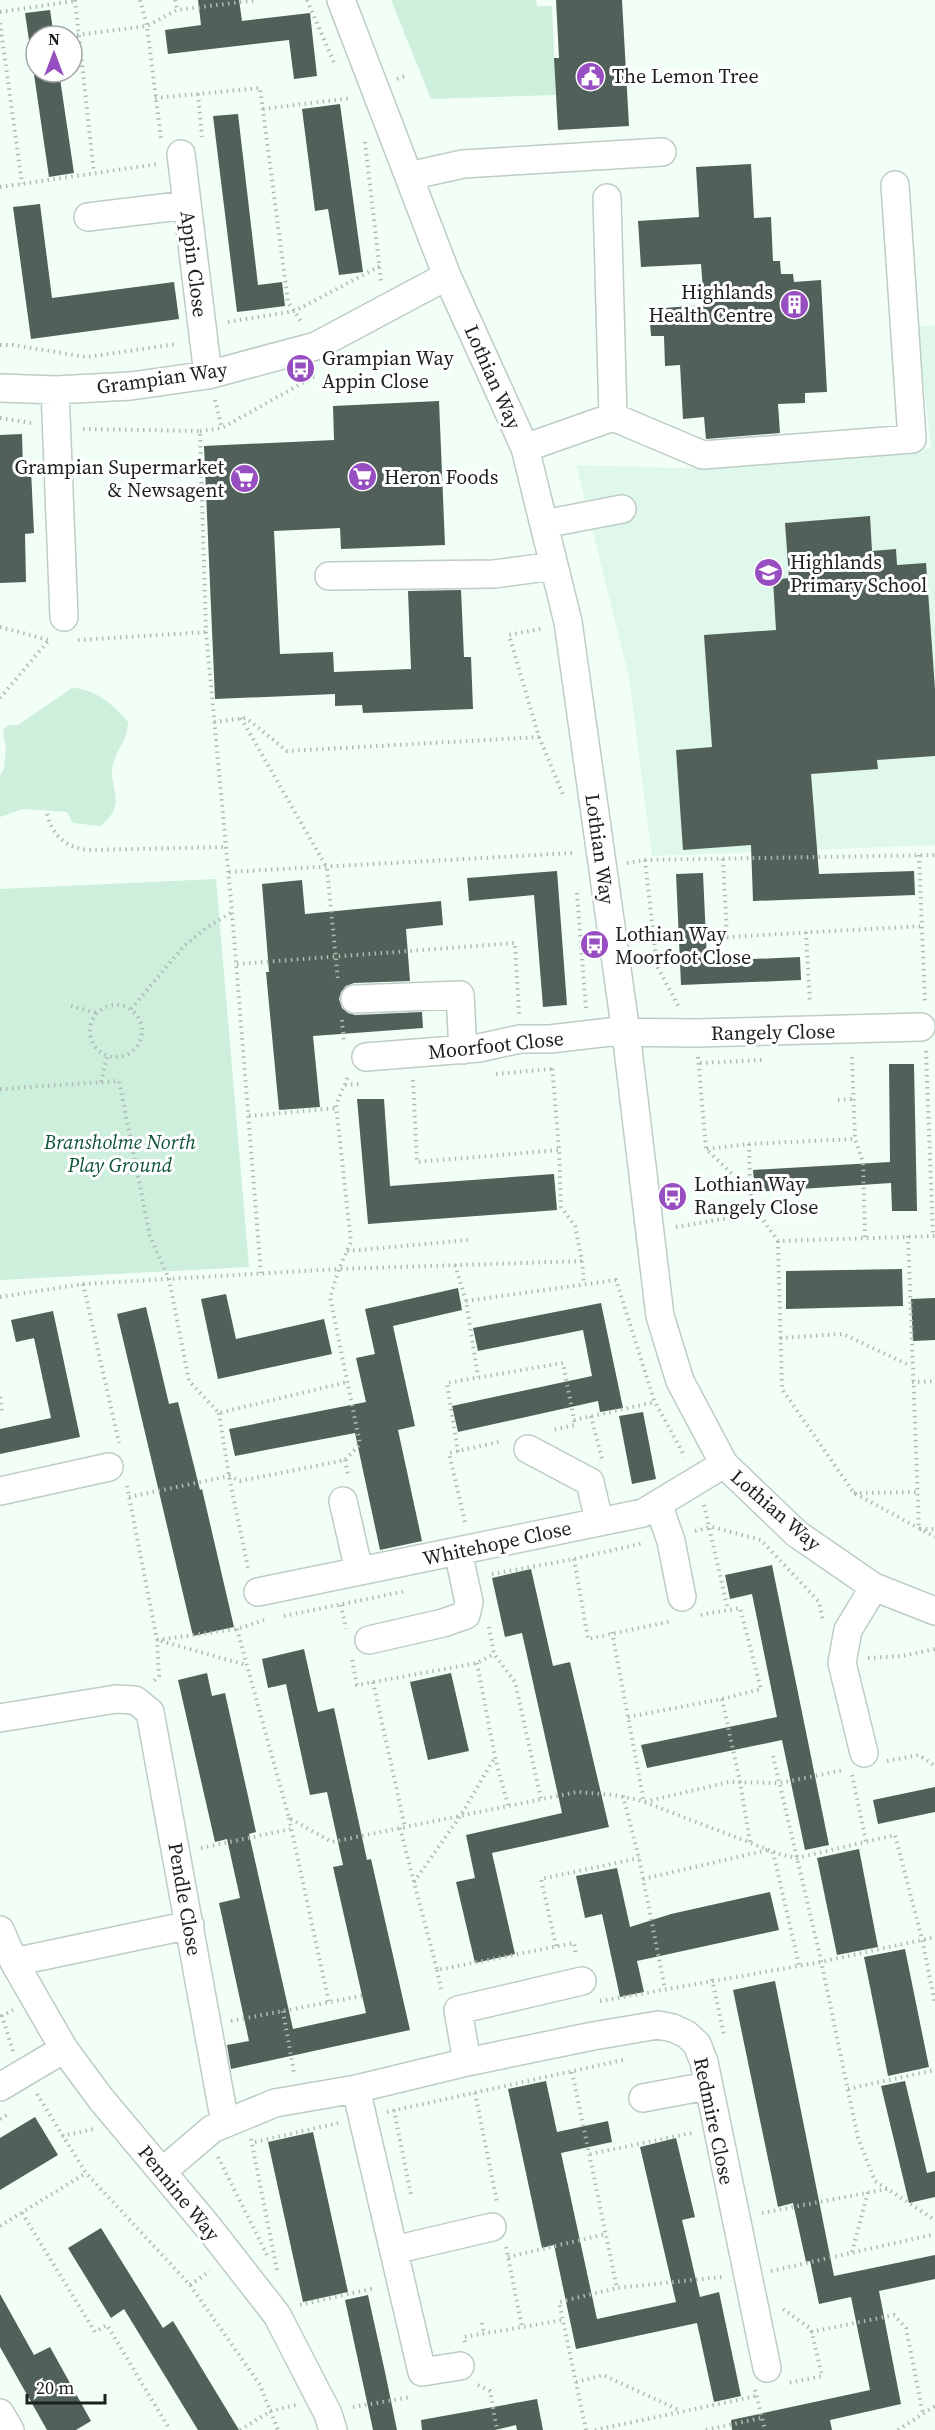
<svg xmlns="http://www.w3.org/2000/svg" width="935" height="2430" viewBox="0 0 935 2430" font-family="'Source Serif 4',serif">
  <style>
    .built { fill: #e0f8eb }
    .green { fill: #cdefdc }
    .building { fill: #516058 }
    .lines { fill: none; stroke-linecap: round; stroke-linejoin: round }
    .minor-casing { stroke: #bdcdc4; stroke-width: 30 }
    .path { stroke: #b0bbb4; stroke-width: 4; stroke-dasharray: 1.5 4.5; stroke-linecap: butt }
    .minor { stroke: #fff; stroke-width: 27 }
    .labels { text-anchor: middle; stroke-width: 6; stroke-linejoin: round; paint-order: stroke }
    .poi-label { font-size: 20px; fill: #1b211d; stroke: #fff; text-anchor: start }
    .street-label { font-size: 20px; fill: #1b211d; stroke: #fff }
    .park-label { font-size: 20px; font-style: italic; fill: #105438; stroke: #fff }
  </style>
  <rect width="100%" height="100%" fill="#f1fff7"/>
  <!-- built -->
  <path class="built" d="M935,325v520l-283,11 -23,-178 -53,-213 106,3 249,-20 -14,-121z"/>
  <!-- green -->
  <path class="green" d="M391,0h145l1,6h15l4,89 -125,4z
    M72,688c22,0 42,17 56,34 -1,21 -8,21 -14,39 -9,25 17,42 -14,65l-27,-3 -6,-11 -44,-3 -23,8v-41l4,-8 2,-18 -3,-21 6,-4h9z
    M216,879l33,388 -249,13v-391z"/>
  <!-- building -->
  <path class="building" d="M198,0h41l3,21 68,-8 7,63 -23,3 -5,-39 -121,14 -3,-24 36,-5z
    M556,0h66l7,126 -71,4 -4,-72h5z
    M50,10l4,26h-18v36h23l15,101 -25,4 -24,-164z
    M340,104l23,168 -24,3 -11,-66 -13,2 -13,-102z
    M238,114l20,171 24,-3 3,24 -48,6 -24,-196z
    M751,164l3,54 17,-1 2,44h7l1,13h12l1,8 27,-2 6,112 -22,1v10l-27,1 2,29 -74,6 -2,-22 -21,2 -3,-54 -15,1 -1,-30h-13l-2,-27 55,-4 -3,-41 -60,3 -3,-46 61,-4 -3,-50z
    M40,204l12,94 122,-16 5,37 -148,20 -18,-132z
    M439,401l6,144 -104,4 -1,-21 -66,3 6,123 53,-2 1,20 77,-3 -3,-78 53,-1 3,67h7l2,52 -110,4 -1,-8 -27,1v-12l-120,5 -11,-253 130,-6 -1,-34z
    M22,434l1,36h8l3,63 -9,1 1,48 -26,1v-148z
    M870,516l2,35 24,-2 1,16 29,-2 9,126v67l-58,4 1,9 -67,5 8,100 95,-3 1,24 -162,6 -2,-56 -68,5 -7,-100 36,-3 -8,-112 72,-5 -3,-50 16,-2 -4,-55z
    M557,871l10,134 -24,2 -9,-112 -65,6 -2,-23z
    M703,873l4,88 93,-4 1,23 -120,5 -5,-111z
    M302,880l3,34 136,-13 2,24 -37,4 4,52 -56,2 -8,3 -5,6 -2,7 3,9 6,5 7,2 67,-3 1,16 -110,8 7,71 -41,3 -13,-138h3l-7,-88z
    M889,1064h25l3,147h-25l-1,-28 -136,9 -2,-22 137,-8z
    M357,1099h27l6,87 164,-12 3,36 -189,14z
    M902,1269l1,37 -117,3v-38z
    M458,1288l4,22 -69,16 22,100 -17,4 24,111 -42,9 -25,-117 -120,23 -6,-27 137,-27 -10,-44 19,-4 -10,-45z
    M226,1294l10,45 88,-20 8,35 -114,25 -17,-80z
    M935,1298v42l-22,1 -2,-42z
    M601,1303l22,105 -23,4 -2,-11 -140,31 -6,-26 140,-30 -9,-46 -105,21 -5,-23z
    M146,1307l23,97 9,-2 22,88 2,-1 32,138 -41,9 -76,-322z
    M53,1311l27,126 -80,17v-25l51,-11 -17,-80 -18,4 -5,-22z
    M643,1412l13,67 -24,5 -13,-68z
    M772,1565l57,280 -24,5 -23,-110 -135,28 -6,-23 136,-28 -25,-123 -22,5 -5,-24z
    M531,1569l22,97 17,-4 39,165 -117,26 23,101 -40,9 -19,-81 19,-4 -9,-43 96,-22 -40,-180 -17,4 -13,-59z
    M304,1649l14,63 16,-4 33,152 4,-1 39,171 -179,39 -4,-24 22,-4 -30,-138 21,-5 -13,-59 -12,3 -37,-162 29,-7 5,23 13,-3 31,139 -7,2 44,195 73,-16 -33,-146 10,-2 -16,-73 -17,3 -24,-111 -18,4 -6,-29z
    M451,1673l18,78 -41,9 -18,-78z
    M935,1787v25l-57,12 -5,-24z
    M859,1849l19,98 -41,8 -20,-97z
    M617,1868l13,59 41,-13 99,-22 9,38 -142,31 7,31 -24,5 -18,-83 -17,4 -9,-42z
    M905,1949l24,118 -41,9 -24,-119z
    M775,1981l59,295 101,-21v24l-56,12 22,113 -71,16 2,10h-100l-1,-10 139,-30 -19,-93 -32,7 -9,-43 -4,1 -13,-59 -15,4 -45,-217z
    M546,2081l11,51 51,-11 4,21 -51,11 36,166 79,-17 -36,-155 36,-9 19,79 -13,3 18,77 19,-5 22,104 -27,6 -17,-79 -121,26 -22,-104 -12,3 -34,-159z
    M905,2081l22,92 8,-2v26l-26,6 -28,-117z
    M35,2117l23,38 -58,35v-52z
    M313,2132l35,160 -45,10 -35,-160z
    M101,2228l62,100 10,-7 66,109h-41l-74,-121 -13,9 -43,-70z
    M0,2294l34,61 16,-8 41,74 -15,9h-29l-47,-83z
    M368,2295l17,77 12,58h-24l-28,-130z
    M537,2399l6,31h-26l-1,-5 -21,5h-73l-1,-10z"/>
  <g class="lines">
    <defs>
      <path id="minor" d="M341,0l106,276 78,172 43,174 58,411 34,283 20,65 44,83 73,70 77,53 61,24
        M181,154l27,221
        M409,176l54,-12 199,-12
        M607,198l6,219 90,38 209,-16 -17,-254
        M88,217l99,-12
        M0,388l55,2 76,-4 77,-11 108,-29 131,-70
        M55,390l9,227
        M525,448l88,-31
        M544,524l78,-15
        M329,576l165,-2 60,-8
        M355,999l105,-4 3,55
        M366,1057l113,-9 41,-9h30l60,-7 85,1 226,-6
        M528,1449l62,33 9,39
        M0,1491l109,-24
        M343,1501l16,70
        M658,1504l13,37 11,56
        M258,1592l385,-79 81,-49
        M369,1640l74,-17 23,-8 3,-13 -11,-51
        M0,1718l116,-19 19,1 15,12 75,411
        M864,1753l-22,-90 6,-33 26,-43
        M0,1930l14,32 50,87 37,50 108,129 68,87 51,99 5,16
        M14,1962l176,-37
        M467,2062l-9,-52 124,-29
        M0,2087l64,-38
        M356,2089l66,283 38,-6
        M643,2098l64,-12
        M163,2171l49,-42 63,-26 81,-14 111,-27 126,-26 65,-11 15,3 13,6 11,10 7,18 63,306
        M394,2250l98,-23
        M0,2413l10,17"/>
    </defs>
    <!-- minor casing -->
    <use href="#minor" class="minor-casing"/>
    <!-- path -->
    <path class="path" d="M75,0l19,173
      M140,0l7,26 14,113
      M175,0l2,10
      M307,0l28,65
      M0,12l75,-11
      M0,23l22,161
      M77,35l70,-9 30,-16 80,-10
      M397,79l10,-4
      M198,94l4,43
      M155,98l105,-10 28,214 15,22
      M263,109l89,-11
      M365,142l16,139
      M0,187l158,-23
      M228,322l67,-11 85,-45
      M0,345h13l74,12 90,-13
      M215,400l7,28
      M0,418l31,5
      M83,429l117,2 6,201 26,280 29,362
      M200,431l22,-3 93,-52
      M0,627l52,14
      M78,640l128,-8
      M0,698l49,-58
      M241,718l86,150 11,112
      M214,722l32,-4 41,33 252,-14 -30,-102 35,-7
      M539,737l25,60
      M47,814c6,22 18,33 41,36l138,-3
      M919,855l6,146
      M723,859l4,78 196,-11
      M645,860l12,106 22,41
      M627,863l18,-3 290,-5
      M229,872l343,-19
      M577,893l9,116
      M806,932l4,72
      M237,964l278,-21 4,71
      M90 1031a26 26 0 1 1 52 0a26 26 0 1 1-52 0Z
      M71,1006l26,7
      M131,1009l53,-63 22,-18 26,-16
      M342,1020l2,22
      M926,1051l7,184
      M698,1057l8,92 44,42 8,22 20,28 157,-5
      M852,1057l3,82 8,23 2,75
      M700,1063l62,-3
      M496,1074l56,-5
      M413,1080l4,82 142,-12
      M101,1082l6,-25
      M345,1085l15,-1
      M0,1089l119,-8 31,155 19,43 20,102 30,32 128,-31
      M838,1100l15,-1
      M249,1116l88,-8
      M749,1144l1,46
      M707,1149l42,-5 106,-5
      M676,1227l82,-14
      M908,1236l11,293h16
      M778,1241l4,148 72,104 81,44
      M347,1251l122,-11
      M582,1261l2,23
      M455,1265l11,36 12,76
      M83,1284l36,159
      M0,1297l83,-13 256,-15 243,-8 -7,-35 -14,-19 -2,-57 -7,-85
      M466,1301l150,-21 38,120 31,57
      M780,1338l63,-4 68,32
      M912,1382l23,-1
      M0,1397l2,15h-2
      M219,1413l10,63 19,92
      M591,1416l11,43
      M574,1420l81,-18
      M458,1452l-11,-69 116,-20 12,62 -23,5
      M345,1460l3,15
      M127,1486l30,154 2,36 -7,7
      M854,1493l63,-1
      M129,1497l100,-21 11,5 105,-21 15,-16 -30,-147 9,-28 12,-27 -15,-137 11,-26v-5
      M704,1505l24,105
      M465,1522l-16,-69 54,-12
      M695,1531l17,-4 49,13 58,62 4,19
      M574,1559l14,80 84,-18
      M492,1574l82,-15 70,-16
      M341,1605l5,24
      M284,1616l122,-25
      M489,1627l5,27 21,28 26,117
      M237,1629l52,189 43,24 245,-50 37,3 25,5 143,55 15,3 98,-23 27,104 13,65
      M612,1632l32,170 85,-20 51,1 64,-13
      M157,1640l80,-11 27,-9
      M161,1641l85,24
      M868,1658l34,-2 33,-7
      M352,1660l5,25 120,-22 17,-9
      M477,1663l18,94 13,49
      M373,1682l32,145
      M722,1699l18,83 10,60
      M628,1717l94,-18 39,-10 -21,-81 -40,7
      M773,1756l47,200 38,182 17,43 60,39
      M887,1761l32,-6 16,11
      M852,1775l14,67
      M623,1796l16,62 26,131
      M289,1818l40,185
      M400,1828l37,142 137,-27 2,12
      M201,1848l90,-19
      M773,1852l26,113
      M643,1879l125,-29
      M414,1882l47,-67 34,-58
      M556,1946l-15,-67 98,-21
      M437,1970l4,19
      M712,1979l12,56
      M600,2001l221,-39 114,-25
      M283,2011l11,62
      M231,2021l135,-26
      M13,2051l-11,-35 11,-6
      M572,2072l45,216
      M848,2089l87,-19
      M475,2093l22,109
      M37,2094l49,79 104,112 70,100 18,45
      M394,2110l17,85
      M387,2112l236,-52
      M0,2119l10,-6
      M62,2136l32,-7
      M251,2139l26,131
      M255,2142l83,-19
      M590,2154l102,-21
      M218,2157l49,98
      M22,2213l73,119 12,-7 63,105
      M762,2213l125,-24
      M0,2226l86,-53
      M506,2247l16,80
      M852,2252l16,-60
      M508,2257l98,-23
      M771,2271l164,-37
      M190,2285l20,-14
      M300,2305l75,-17
      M783,2309l28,20 11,47 -34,7
      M482,2323l2,11
      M811,2332l83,-17 12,13 17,86
      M465,2342l-1,-5 99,-17
      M576,2382l27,-7 78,36
      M478,2385l12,6 7,39
      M755,2390l10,40
      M353,2407l58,-10
      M240,2430l31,-19 25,-6
      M586,2430l-27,-128 58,-14 105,-11
      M595,2430l161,-34
      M706,2430l55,-12
      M898,2430l37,-24"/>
    <!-- minor -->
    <use href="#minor" class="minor"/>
  </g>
  <!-- icons -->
  <defs>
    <symbol id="civic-disc" viewBox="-11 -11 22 22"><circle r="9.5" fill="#974ec1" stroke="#fff"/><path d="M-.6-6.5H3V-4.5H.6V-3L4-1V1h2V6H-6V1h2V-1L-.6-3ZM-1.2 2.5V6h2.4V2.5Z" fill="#fff"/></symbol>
    <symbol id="building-disc" viewBox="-11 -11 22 22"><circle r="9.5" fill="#974ec1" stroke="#fff"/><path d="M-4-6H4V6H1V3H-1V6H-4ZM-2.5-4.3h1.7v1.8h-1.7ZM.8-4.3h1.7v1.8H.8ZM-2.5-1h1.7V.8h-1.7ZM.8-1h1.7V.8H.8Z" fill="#fff"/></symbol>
    <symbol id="bus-disc" viewBox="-11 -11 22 22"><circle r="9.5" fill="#974ec1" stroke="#fff"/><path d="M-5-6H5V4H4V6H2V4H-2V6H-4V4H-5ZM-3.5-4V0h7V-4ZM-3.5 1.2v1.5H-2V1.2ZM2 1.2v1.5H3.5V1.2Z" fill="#fff"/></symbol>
    <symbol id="supermarket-disc" viewBox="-11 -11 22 22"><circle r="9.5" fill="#974ec1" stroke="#fff"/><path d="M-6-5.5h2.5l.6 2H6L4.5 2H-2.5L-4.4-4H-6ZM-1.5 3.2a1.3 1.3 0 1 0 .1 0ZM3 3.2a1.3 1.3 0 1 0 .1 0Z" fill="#fff"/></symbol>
    <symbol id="school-disc" viewBox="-11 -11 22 22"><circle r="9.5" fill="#974ec1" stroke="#fff"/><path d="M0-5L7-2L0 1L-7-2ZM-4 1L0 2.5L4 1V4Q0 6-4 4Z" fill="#fff"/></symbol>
  </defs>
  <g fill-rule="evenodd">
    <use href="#civic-disc" x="574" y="60" width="33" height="33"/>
    <use href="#building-disc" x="778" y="288" width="33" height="33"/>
    <use href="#bus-disc" x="284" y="352" width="33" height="33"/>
    <use href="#supermarket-disc" x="346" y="460" width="33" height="33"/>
    <use href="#supermarket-disc" x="228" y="462" width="33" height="33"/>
    <use href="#school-disc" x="752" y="556" width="33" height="33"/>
    <use href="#bus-disc" x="578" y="928" width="33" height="33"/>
    <use href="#bus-disc" x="656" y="1180" width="33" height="33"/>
  </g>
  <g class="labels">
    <!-- poi labels -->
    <g class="poi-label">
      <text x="612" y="83">The Lemon Tree</text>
      <text x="773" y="299" text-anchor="end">Highlands<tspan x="773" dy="23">Health Centre</tspan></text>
      <text x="322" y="365">Grampian Way<tspan x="322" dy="23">Appin Close</tspan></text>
      <text x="224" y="474" text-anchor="end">Grampian Supermarket<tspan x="224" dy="23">&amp; Newsagent</tspan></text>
      <text x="384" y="484">Heron Foods</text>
      <text x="790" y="569">Highlands<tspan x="790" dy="23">Primary School</tspan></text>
      <text x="615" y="941">Lothian Way<tspan x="615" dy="23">Moorfoot Close</tspan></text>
      <text x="694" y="1191">Lothian Way<tspan x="694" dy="23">Rangely Close</tspan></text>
    </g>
    <!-- street labels -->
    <g class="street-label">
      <text transform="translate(194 264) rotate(83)" y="7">Appin Close</text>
      <text transform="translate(493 377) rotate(66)" y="7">Lothian Way</text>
      <text transform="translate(162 378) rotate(-8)" y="7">Grampian Way</text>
      <text transform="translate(600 849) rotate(82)" y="7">Lothian Way</text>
      <text transform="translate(773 1032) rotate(-1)" y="7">Rangely Close</text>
      <text transform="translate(496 1045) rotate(-6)" y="7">Moorfoot Close</text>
      <text transform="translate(776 1510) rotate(41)" y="7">Lothian Way</text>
      <text transform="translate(497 1543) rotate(-12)" y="7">Whitehope Close</text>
      <text transform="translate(185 1899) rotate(80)" y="7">Pendle Close</text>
      <text transform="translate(714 2121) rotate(78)" y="7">Redmire Close</text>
      <text transform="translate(179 2193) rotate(51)" y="7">Pennine Way</text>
    </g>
    <!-- park labels -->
    <g class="park-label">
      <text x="120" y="1149">Bransholme North<tspan x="120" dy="23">Play Ground</tspan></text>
    </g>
  </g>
  <!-- north arrow -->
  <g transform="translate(54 54)"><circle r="28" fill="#ffffff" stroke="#a4a6a5" stroke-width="1.5"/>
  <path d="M0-4.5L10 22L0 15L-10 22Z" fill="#974ec1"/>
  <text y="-9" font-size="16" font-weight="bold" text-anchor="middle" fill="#1b211d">N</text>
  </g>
  <!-- scale -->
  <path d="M27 2394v9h78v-9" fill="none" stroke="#1b211d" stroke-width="3"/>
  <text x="36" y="2394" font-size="18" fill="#1b211d" stroke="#ffffff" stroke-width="4.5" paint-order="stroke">20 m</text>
</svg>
